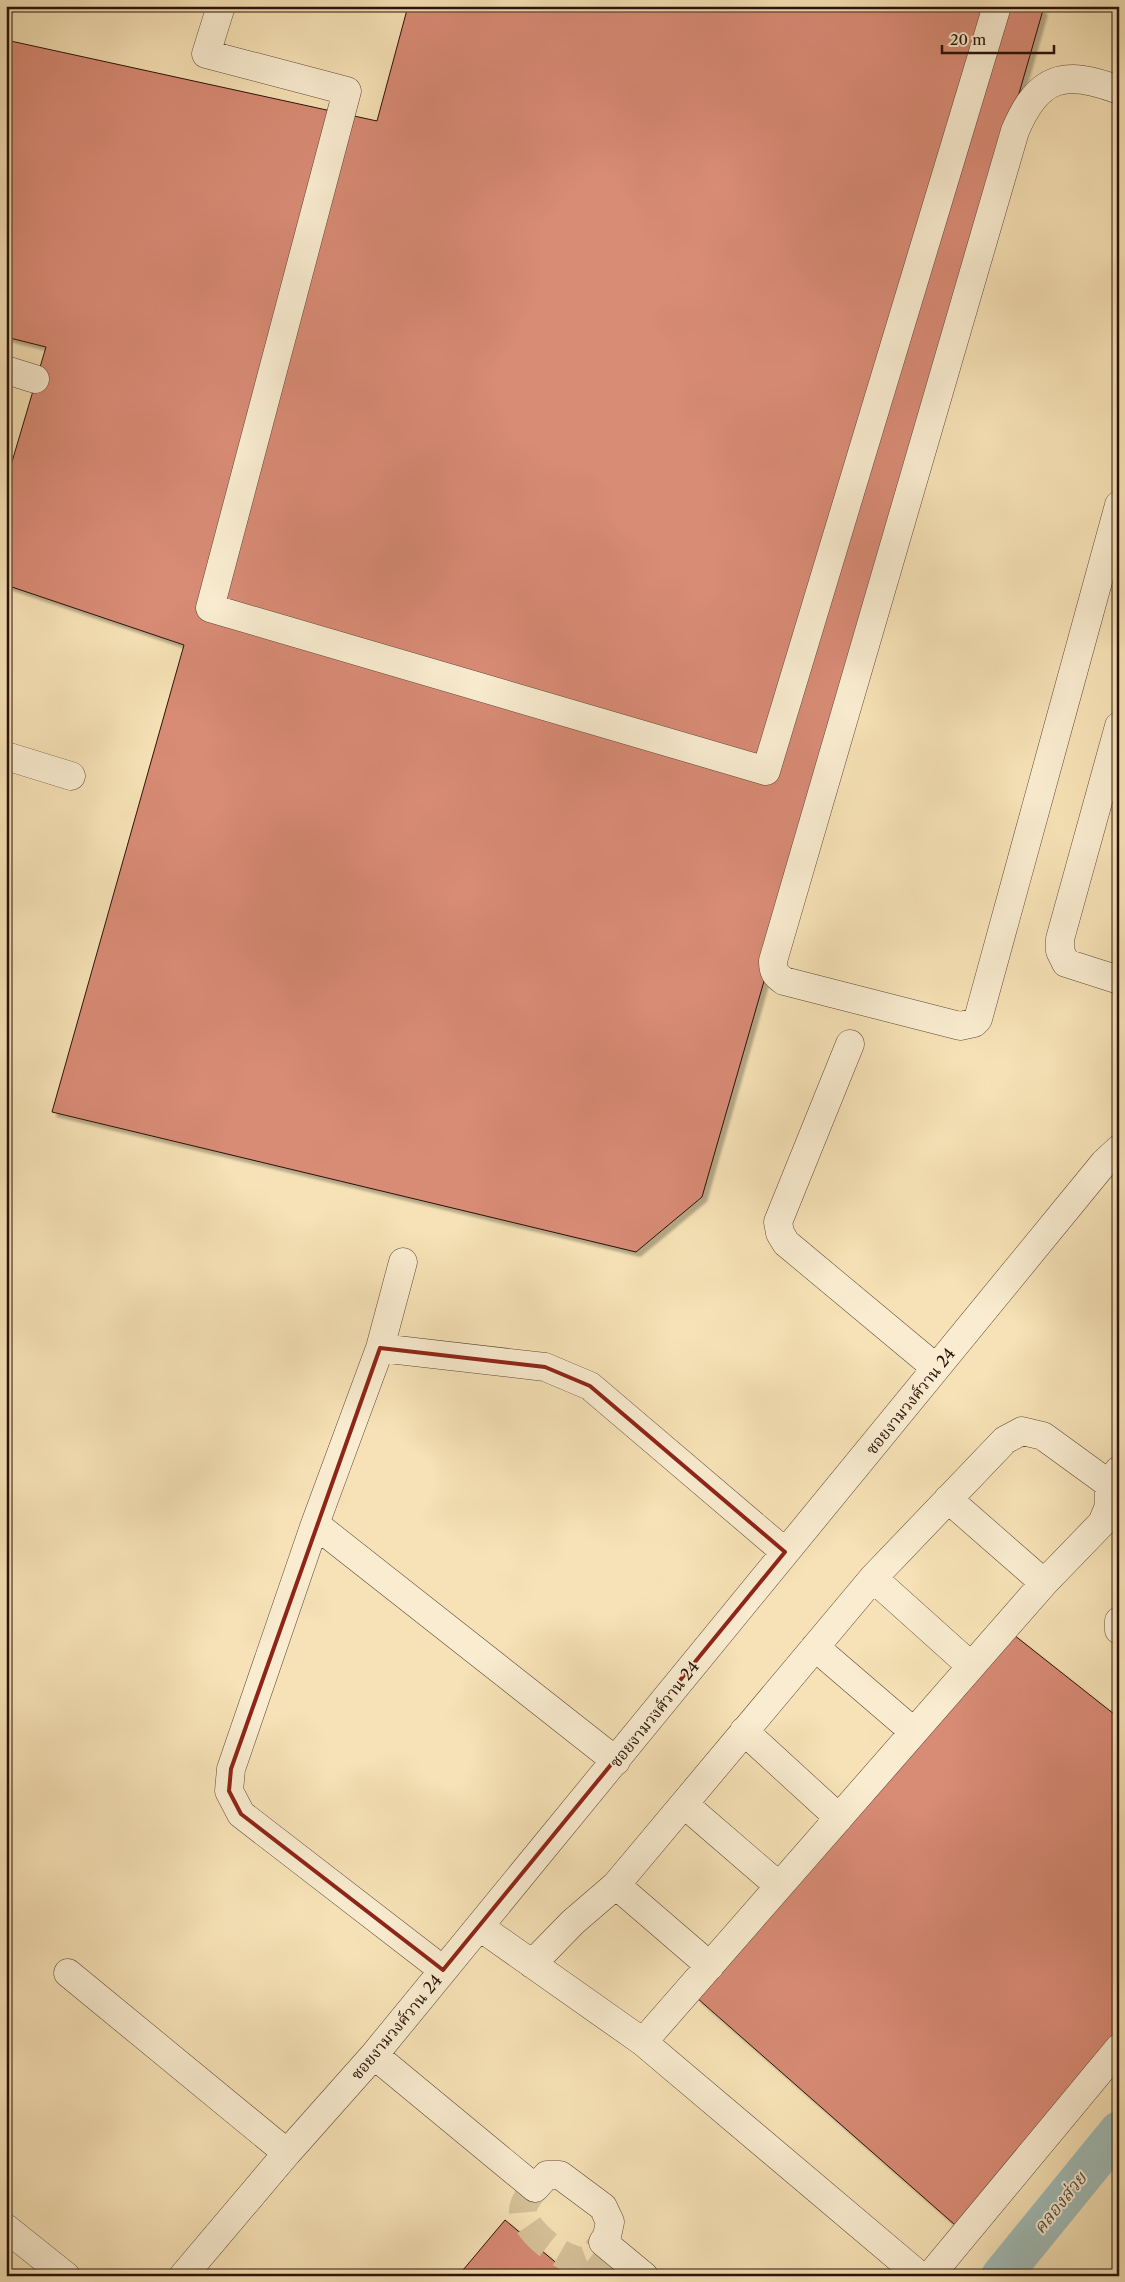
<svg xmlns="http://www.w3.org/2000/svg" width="1125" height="2282" viewBox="0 0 1125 2282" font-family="'Libre Caslon Text','Noto Serif Thai',serif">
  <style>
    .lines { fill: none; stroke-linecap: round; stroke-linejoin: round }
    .canal { stroke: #a0bcb7; stroke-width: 40 }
    .building { fill: #d88b75; stroke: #2a1208; filter: url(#shadow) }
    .minor-tunnel { stroke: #d7c39c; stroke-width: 28; stroke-dasharray: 28 14; stroke-linecap: butt }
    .minor-casing { stroke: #5d4634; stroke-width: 29 }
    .minor { stroke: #f9ecd0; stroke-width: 28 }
    .marked { fill: none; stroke: #8f2418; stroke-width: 4; stroke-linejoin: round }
    .labels { text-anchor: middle; stroke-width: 4; stroke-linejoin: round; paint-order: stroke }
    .street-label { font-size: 16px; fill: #2a1208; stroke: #f9ecd0 }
    .water-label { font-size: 18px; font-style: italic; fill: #534e45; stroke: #f9ecd0 }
  </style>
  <defs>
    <filter id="shadow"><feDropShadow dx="4.5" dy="4.5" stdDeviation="1" flood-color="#0004"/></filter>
  </defs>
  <rect width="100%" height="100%" fill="#f6e2b6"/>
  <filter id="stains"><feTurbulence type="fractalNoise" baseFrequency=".004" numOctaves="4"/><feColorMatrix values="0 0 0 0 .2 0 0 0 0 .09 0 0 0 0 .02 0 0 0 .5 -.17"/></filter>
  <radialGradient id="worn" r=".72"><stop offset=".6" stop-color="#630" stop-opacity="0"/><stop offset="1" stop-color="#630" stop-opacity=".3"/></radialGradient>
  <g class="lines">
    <!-- canal -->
    <path class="canal" d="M1001,2276l118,-145"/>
  </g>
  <!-- building -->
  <path class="building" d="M408,6h629l6,4 -341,1187 -66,55 -584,-140 132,-467 -178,-60v-103l40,-135 -40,-10v-297l371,81z
    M1014,1635l105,83v325l-156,189 -266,-234z
    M505,2220l67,56h-114z"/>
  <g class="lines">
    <!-- minor-tunnel -->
    <path class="minor-tunnel" d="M535,2188c-5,7 -12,14 -12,23 -1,18 48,58 65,48 6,-3 11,-12 15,-17
      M589,2259l20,17"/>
    <defs>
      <path id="minor" d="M221,6l-15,48 141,37 -137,517 556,163 231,-765
        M1119,90c-55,-21 -81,-14 -104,41l-242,830c0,10 2,14 11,20l176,45 14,-3 4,-4 141,-514
        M6,370l29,9
        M1119,726l-59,213v12l6,12 53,17
        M6,756l65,20
        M850,1044l-72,178 2,11 6,10 150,125
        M403,1262l-23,86 -65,176 -84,245 -2,22 12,23 202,156
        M380,1348l165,19 45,19 195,166
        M948,1499l96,84
        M315,1524l301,237
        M873,1578l98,88
        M1119,1621v9
        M815,1647l99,85
        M744,1731l95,87
        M684,1804l95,82
        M616,1885l94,81
        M480,1927l163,115 277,234
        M532,1964l41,-42 43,-37 257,-307 132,-138 17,-9 21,5 66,48 10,-14
        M68,1973l219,180
        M643,2042l401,-459 58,-60 7,-17v-22
        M374,2055l161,133 12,-13h13l43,32 7,15 -3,14 -4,6 41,34
        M6,2228l60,48
        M183,2276l104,-123 87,-98 730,-892 15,-14
        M930,2276l189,-228"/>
    </defs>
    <!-- minor casing -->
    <use href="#minor" class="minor-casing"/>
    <!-- minor -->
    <use href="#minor" class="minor"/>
  </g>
  <!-- marked area -->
  <path class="marked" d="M380,1348l165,19 45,19 195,166 -342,418 -202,-156 -12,-23 2,-22z"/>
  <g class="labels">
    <!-- street labels -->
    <g class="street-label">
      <text transform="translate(910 1401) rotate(-51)" y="6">ซอยงามวงศ์วาน 24</text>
      <text transform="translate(654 1714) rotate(-51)" y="6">ซอยงามวงศ์วาน 24</text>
      <text transform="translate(396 2027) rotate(-50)" y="6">ซอยงามวงศ์วาน 24</text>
    </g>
    <!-- water labels -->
    <g class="water-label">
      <text transform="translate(1060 2203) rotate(-51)" y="6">คลองส่วย</text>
    </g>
  </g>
  <!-- margin -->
  <rect width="1125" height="2282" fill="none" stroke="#f6e2b6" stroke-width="25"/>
  <rect x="8" y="8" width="1110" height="2267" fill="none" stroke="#2a1208" stroke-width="2.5"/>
  <rect x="12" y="12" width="1100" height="2257" fill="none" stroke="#2a1208"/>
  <!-- scale -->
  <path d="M942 45v8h112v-8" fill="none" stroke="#2a1208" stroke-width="2.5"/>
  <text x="950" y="45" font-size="15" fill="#2a1208" stroke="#f9ecd0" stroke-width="4" paint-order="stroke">20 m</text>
  <rect width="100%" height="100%" filter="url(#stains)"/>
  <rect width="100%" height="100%" fill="url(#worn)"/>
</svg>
